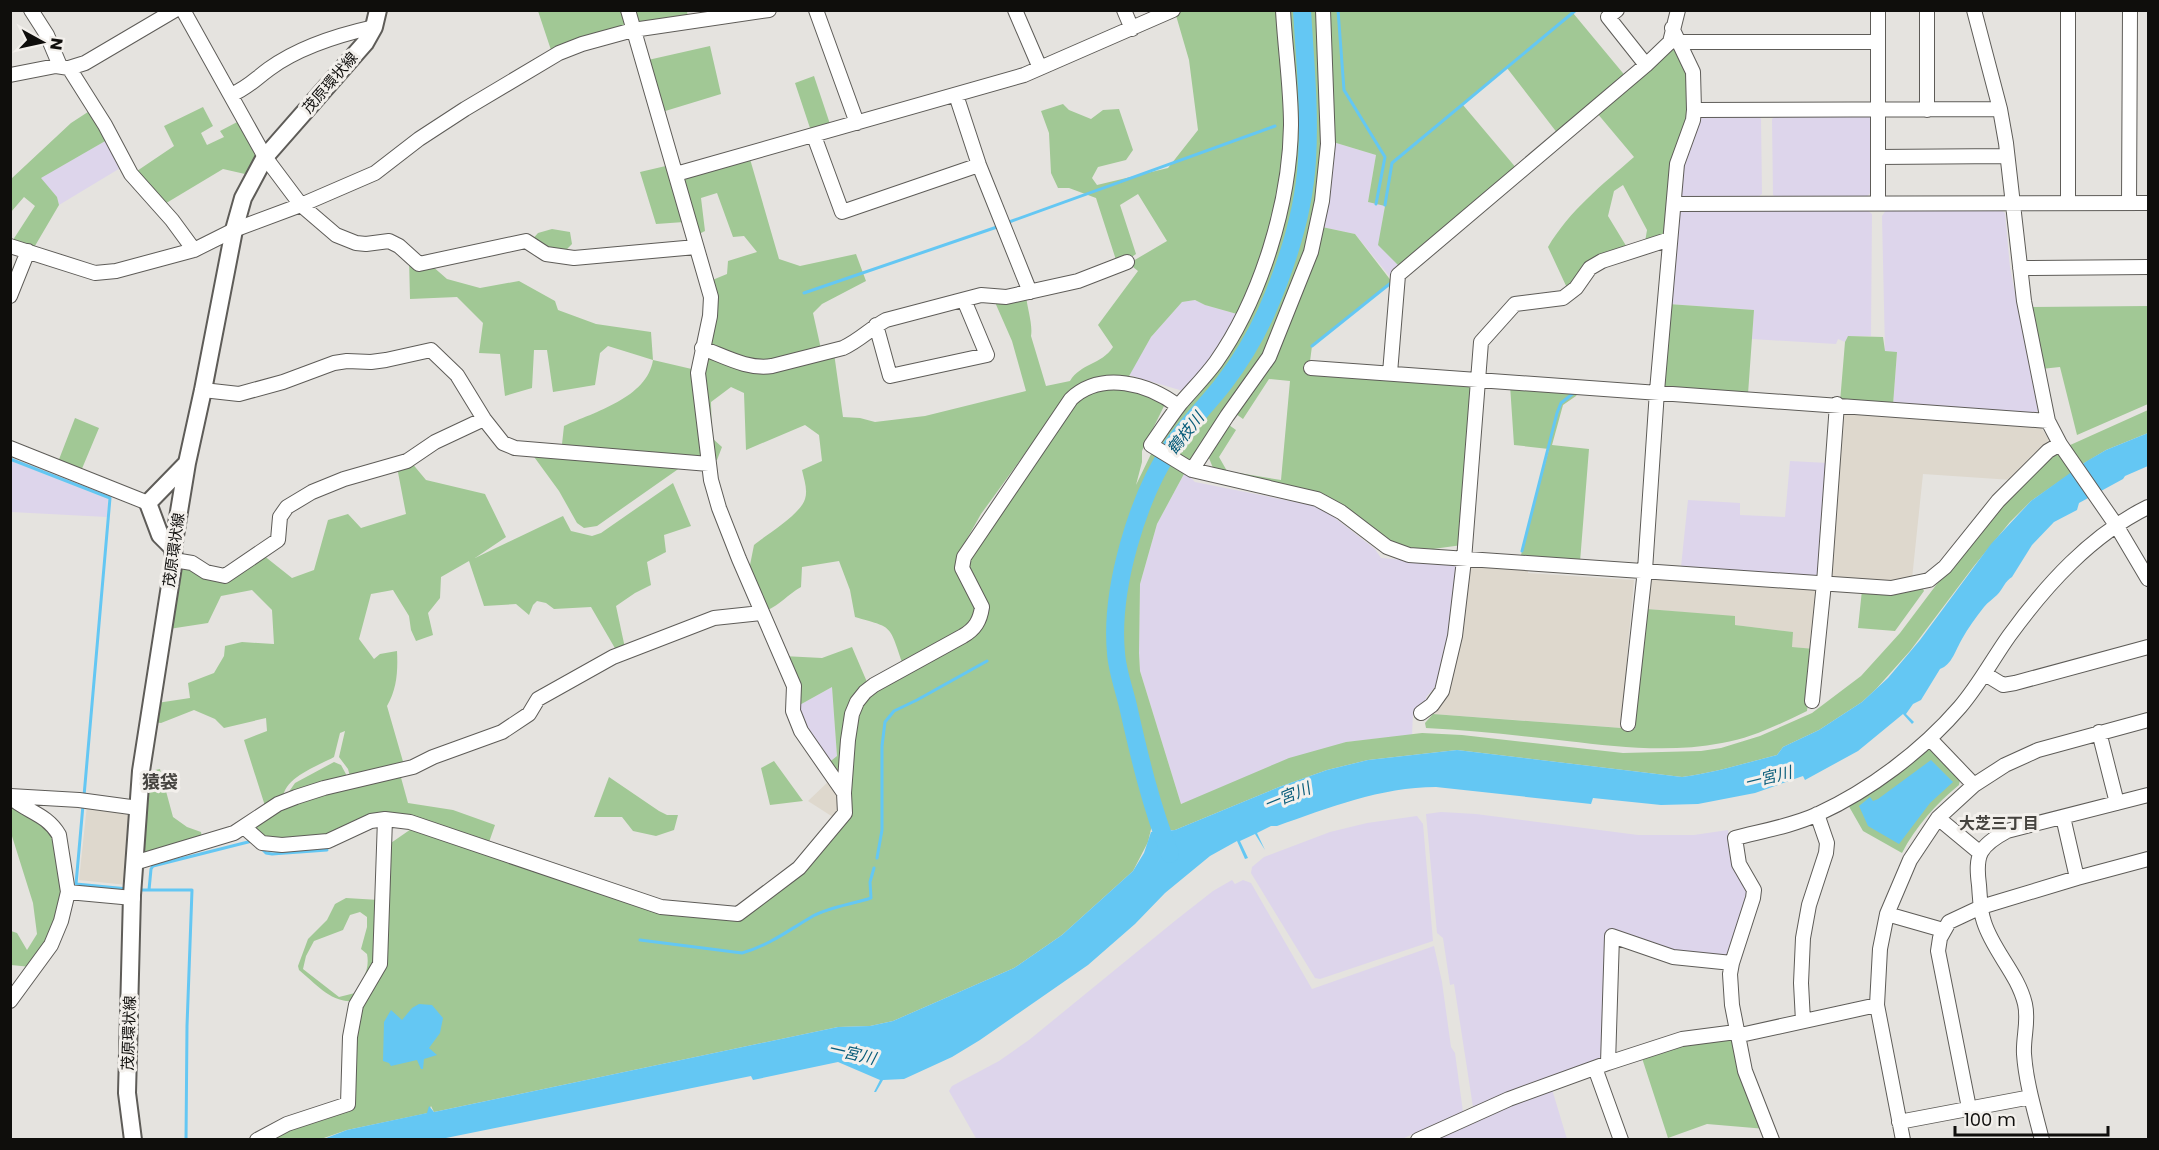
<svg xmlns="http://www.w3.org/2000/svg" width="2159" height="1150" viewBox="0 0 2159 1150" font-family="Poppins,'Noto Sans JP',sans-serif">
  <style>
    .built { fill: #ded8cd }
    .industrial { fill: #ddd5eb }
    .green { fill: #a1c895; fill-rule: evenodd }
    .water { fill: #64c7f3 }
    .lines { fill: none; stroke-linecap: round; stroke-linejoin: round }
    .stream { stroke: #64c7f3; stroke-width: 3 }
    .river { stroke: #64c7f3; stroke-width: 18 }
    .minor-casing { stroke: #5e5c58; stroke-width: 16 }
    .major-casing { stroke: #5e5c58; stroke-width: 20 }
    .minor { stroke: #fff; stroke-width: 14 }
    .major { stroke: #fff; stroke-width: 16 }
    .labels { text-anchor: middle; stroke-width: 6; stroke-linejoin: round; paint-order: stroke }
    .street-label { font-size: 15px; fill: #0f0e0c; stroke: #f3f0ec }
    .water-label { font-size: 16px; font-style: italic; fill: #085c7a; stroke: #f3f0ec }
    .neighbourhood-label { font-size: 16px; font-weight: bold; fill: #45433f; stroke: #f3f0ec }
    .quarter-label { font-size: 18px; font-weight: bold; fill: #45433f; stroke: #f3f0ec }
  </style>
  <rect width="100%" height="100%" fill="#e5e3df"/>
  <!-- built -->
  <path class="built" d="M1841,408l199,18 9,14 -37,40 -89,-6 -11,105 -19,3 -65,-4z
    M1472,564l56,4v5l106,7 -7,78 3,1 -6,69 -191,-14 5,-13 29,-133z
    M1649,578l171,9 -5,62 -23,-2v-15l-57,-7v-8l-88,-8z
    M830,780l11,18 -5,21 -28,-18z
    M87,805l38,3 5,6 -3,71 -48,-5z"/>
  <!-- industrial -->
  <path class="industrial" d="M1704,114h53l4,5 1,75 -7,5 -74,-1 -5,-4 4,-29 17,-46z
    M1777,114h90l4,5v73l-6,7h-87l-5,-4 -1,-76z
    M107,140l15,27 -63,38 -2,-8 -17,-19z
    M1333,142l43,13 -8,47 17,3 -3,19 19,44 -10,10 -36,-44 -33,-7z
    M1867,209l5,5 -1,122h-23l-3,6 -7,-3 -2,5 -84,-5 2,-29 -86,-6 7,-90 7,-4z
    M2000,209l5,4 5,54 28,144 -9,5 -136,-11 4,-52 -12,-2 -3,-135 4,-6z
    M1195,300l10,5 32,9 -36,58 -18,19 -54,-16 22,-38 31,-35z
    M11,461l97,38 -1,18 -96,-5z
    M1790,461l38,2 -7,114 -140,-10 7,-67 52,3v12l45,2z
    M1185,472l10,10 121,24 14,8 45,35 6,9 73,6 3,3 -11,84 -9,34 -11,12 2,5 -15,11 -1,22 -66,7 -165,62 -41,-133 -1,-18 1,-69 17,-60z
    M832,687l5,69 -10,8 -24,-35 -7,-22z
    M1441,812l35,2 162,21h56l34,-5 4,22 16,41 -20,62h-51l-48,-20 -21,-5 1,11 -6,121 -130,45 -19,-123 -4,1 -7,-47 -6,-5 -11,-119z
    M1417,816l6,8 10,117 -113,38 -5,-1 -64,-105 1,-6 12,-10 66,-25 37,-9z
    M1232,880l3,4 8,-4 8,3 61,106 122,-43 8,36 9,65 4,6 8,59 -61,27 -425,1 -28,-49 3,-5 47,-25 30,-21 147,-120 37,-29z
    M1551,1086l16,53 -141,1z"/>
  <!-- green -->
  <path class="green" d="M1180,10l101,1 5,147 -26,111 -23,45 -32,-9 -10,-5 -13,2 -31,35 -23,41 -70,30 -77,106 -21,37 -3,13 20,44 -9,19 -66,35c-13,-38 -9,-34 -47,-45l-5,-27 -11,-29 -37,6 -1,20c-14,8 -20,17 -35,24l-17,-41 5,-25c13,-11 46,-30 51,-46 3,-9 -1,-20 -3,-29l20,-9 -3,-26 -14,-10 -59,25 -2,-57 -13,-6 -20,15 1,36 10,9 -5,13 -6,-1 -10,-68 5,-39 33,12 95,-11 9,64 17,1 15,4 50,-6 101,-25 -14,-50 -18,-41 32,-5c1,13 7,29 5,41l15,50 24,-5c11,-18 31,-16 43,-34l-15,-22 40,-54 -5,-4v-6l34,-20 -29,-47 -18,11 16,49 -10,7 -9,2 -21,-65 -27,-10h-11l-7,-15 -2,-40 -8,-22 22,-7 6,6 22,9 12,-9 16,-1 14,41 -7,10 -28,7 -6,11 5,7 71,-17 30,-38 -9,-70 -14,-48z
    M538,11h87l4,14 -77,28z
    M634,11h53l1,8 -50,9z
    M1285,11h13c3,31 7,64 8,95 0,85 -19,172 -64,245 -6,9 -11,18 -17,27 -18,26 -40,43 -57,71l-10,-6 87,-127 42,-130z
    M1305,11h13l8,114 -16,112 -37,104 -76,109 -7,13 -18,-11c28,-35 60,-70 82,-109 29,-51 52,-124 56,-182 3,-51 -1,-100 -5,-150z
    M1326,11h250l-3,2 54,65 -69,56 -51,-66 -44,37 54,64 -116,99 -23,-23 7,-39 -17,-4 8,-47 -43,-13z
    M710,46l11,48 -59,18 -14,-52z
    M1670,46h7l12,26 2,31 -25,134 -21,5 2,-12 -24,-45 -9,6 -6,25 20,33 -60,41 -20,-43c21,-36 55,-63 86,-90l-37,-44z
    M814,76l16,48 -19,7 -16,-48z
    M203,107l10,19 -12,7 6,12 17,-8 -4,-6 21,-11 17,33 -13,21 -22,-5 -60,36 -29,-32 40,-27 -10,-20z
    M91,110l16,30 -66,38 16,19 2,8 -27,46 -21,-8 24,-37 -11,-9 -13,15v-33l60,-56z
    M750,159l29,100 21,7 56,-12 10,27 -44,23 -9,9 8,36 -51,15 -64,-18 4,-65 17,-7 1,-13 29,-9 -13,-16 -11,1 -16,-44 -16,5 4,33 -8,4 -16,-56z
    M670,165l14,57 -28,2 -16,-52z
    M1322,227l33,7 37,48 -80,64 -3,23 165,13 -12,163 -29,4 -33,-2 -23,-10 -37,-32 -125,-32 -8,-20 22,-28 7,5 -17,27 8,14 54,9 9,-99 -21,-2 -26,40 -7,-5 31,-46z
    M552,229l18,3 2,12 -11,11 -30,-14 7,-8z
    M409,258l22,7 16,14 33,9 39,-7 36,20 3,9 38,14 55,8 2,28 43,10 7,89 -137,-11 -4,-4 2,-18c30,-14 83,-28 89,-66l-45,-14 -8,7 -5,32 -42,7 -6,-42h-13l-2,38 -27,8 -5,-42 -21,-1 4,-30 -26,-26 -47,2z
    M1668,304l86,6 -6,84 -86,-6z
    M2148,306v98l-71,31 -17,-68 -19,2 -10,-62z
    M1848,336l35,1 2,14 12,1 -4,53 -53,-3 5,-60z
    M1111,385l43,12 10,9 -22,45v11l-6,23 16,-33 10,6c-7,15 -16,30 -23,45 -20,47 -31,117 -23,167l36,146v9l-4,17 -15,29 -71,64 -48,33 -121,53 -23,5 -32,1 -404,85 -3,-6 -3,7 -81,17 -26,9 -51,1 83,-40 6,-90 21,-36 8,-129 26,-18 244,83 79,7 111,-100 6,-102 12,-22 108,-61 12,-25 -1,-10 -14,-19 -4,-20 106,-157z
    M1510,385l72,3 -6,8 -13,9 -11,40 37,4 -9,113 -60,-3 29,-110 -35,-4z
    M2148,410v23l-42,17 -25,15 -13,-19z
    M75,418l24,10 -18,43 -23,-9z
    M2060,451l13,21 -42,29 -21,21 -36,44 -64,85 -34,38 -14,13 -43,28 -36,17 -6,8c-32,8 -63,18 -95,22l-225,-27 -89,10 -41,10 -48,17 -104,43h-10l-5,-10 -6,-29 -36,-139v-26l2,-27 6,-35 9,-31 15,-40 16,-33 19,12 -28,52 -17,60 -1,69 1,18 41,133 108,-46 57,-16 76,-9 40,2 161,18 78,-2 20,-3 39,-12 52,-23 49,-37 39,-43 76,-101 73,-76z
    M532,454l152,11 -87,61 -13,2 -7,-5 -18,-32z
    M411,462l15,18 59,14 21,43 -31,21 88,-42 8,15 21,5 9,-3 72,-50 18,43 -27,9 2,17 -19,10 4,23 -16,8 -19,13 9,42 -9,2 -25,-43 -37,2 -8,-6 -9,-2 -4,4 -4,10 -13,-11 -32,2 -15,-45 -28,16 -1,21 -12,15 5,22 -17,6 -5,-11 -2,-14 -16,-26 -22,4 -12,45 15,20 6,-5 17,-3c1,20 0,38 -10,55l17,59 -53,15 -3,-11 -9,-12 6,-26 -5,2 -6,24c-16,9 -52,21 -51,43l-17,9 -22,-69 23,-9 -1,-13 -42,10 -9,-9 -21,-9 -33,13 -8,-1 4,-19 33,-5 -2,-15 26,-10 10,-17 1,-10 17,-4 32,2 -2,-34 -20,-20 -31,6 -13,27 -39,6 9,-59 11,-3 15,9 59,-21 29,23 22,-8 14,-50 20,-6 13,14 45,-14 -9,-47z
    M1914,588l9,1 1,2 -29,40 -37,-3 4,-38z
    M1647,609l88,7v9l58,7 -1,15 23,2 -8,62c-27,13 -55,27 -85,32 -52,10 -104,4 -155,-2 -47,-5 -94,-11 -141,-13l-1,-5 8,-9 202,15z
    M852,647l15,35 -26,94 -14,-12 10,-8 -5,-69 -36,20 -13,-51 39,2z
    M1925,748l6,1 29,31 -1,5c-23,19 -43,41 -57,68l-39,-22 -16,-28z
    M774,761l29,40 -33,4 -9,-37z
    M334,762l7,3 6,11 -59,17 7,-10z
    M160,769l13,48 14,10 14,5 1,7 -62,18 5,-85z
    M400,774l8,29 45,7 42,15 -7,20 -91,-31 -71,24 -51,5 -24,-14 30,-24z
    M609,777l50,34 8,4h11l-4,15 -18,6 -23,-5 -11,-14h-28z
    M10,803l44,27 12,62 -9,30 -26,45 -20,-2v-34l6,2 10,17 10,-16 -4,-31 -22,-70z
    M346,898l33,2 -4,64 -22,37c-22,2 -38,-18 -54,-31l-1,-4 10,-27 19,-19 8,-16zM360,912l7,5v10l-6,22 6,5c3,15 -4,26 -12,39l-16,4 -36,-28 3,-13 8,-15 29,-11 7,-15z
    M1732,1035l34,94 -59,-5 -39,14 -27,-83 42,-14z"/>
  <!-- water -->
  <path class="water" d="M2148,433v33l-23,10 -2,3 -44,24 -2,7 -23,12 -22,23 -20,32c-7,4 -9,12 -15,18 -4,4 -9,7 -13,12 -8,10 -16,21 -22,32 -6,10 -10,26 -22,30l-19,31 -8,4 -7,10 8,8 -2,2 -9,-10 -45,37 -53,29 -2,-4 -48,17 -57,11 -37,1 -68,-7 -2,6 -155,-17c-55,0 -108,21 -159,39h-6l-14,7 8,17 -10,-16 -15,7 8,17 -3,1 -8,-18 -27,15 -45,37 -30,31 -47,41 -108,75 -28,17 -48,22 -21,1 -7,12h-2l6,-12 -42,-18 -85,18 -2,-4 -310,63 -120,1 26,-10 80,-17 2,-7 5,6 404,-85 32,-1 23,-5 121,-53 48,-33 71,-64 11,-18 7,-21 24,-2 104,-43 48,-17 41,-10 89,-10 225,27c32,-4 63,-14 95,-22l6,-8 36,-17 43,-28 26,-24 32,-38 71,-96 40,-43 56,-40 19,-11z
    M1931,760l22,22 -23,21 -31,41 -31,-18 -9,-20 11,-9 3,4 5,-2z
    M419,1004l13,1 11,13 -3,15 -11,15 8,7 -13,4 -1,10h-2l-4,-9 -26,6 -2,-3 -6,-2 1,-39 7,-12 11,10 10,-12z"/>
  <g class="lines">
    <!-- stream -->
    <path class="stream" d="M1338,10l6,80 41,67 -9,47
      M1385,205l7,-42 184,-153
      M1009,222l266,-96
      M804,293l193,-66
      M1312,346l80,-64
      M10,459l100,39 -26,298
      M1522,551l35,-138 4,-10 14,-11
      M83,805l-7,79 52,5
      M260,847l6,6 6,1 55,-4
      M877,858l5,-28v-84l3,-24 9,-11 23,-11 70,-39
      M137,890h55l-5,136 -1,114
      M149,890l2,-21 2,-3 99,-25
      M640,940l102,13c26,-7 47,-23 71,-37 16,-9 40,-12 58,-18l-1,-16 4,-14"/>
    <!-- river -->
    <path class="river" d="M1170,854c-19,-48 -31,-99 -42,-148 -4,-17 -11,-36 -12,-53 -6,-63 21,-155 56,-207 16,-23 36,-42 52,-63 16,-21 31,-46 42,-70 21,-48 38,-101 41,-153 3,-50 -2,-100 -5,-150"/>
    <defs>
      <path id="minor" d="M31,10l16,25 13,31
        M183,10l82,147 36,48 35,30 20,8 10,1 23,-3 10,5 20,18 107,-23 20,13 28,4 122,-11
        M628,10l83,287 -1,19 -12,57 13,107 8,28 20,51 55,127 -1,25 8,20 43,62
        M816,10l41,113
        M1015,10l25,58
        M1124,10l8,19
        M1283,10c2,38 8,77 8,115 -1,78 -30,173 -75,237 -11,15 -24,28 -36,42 -10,13 -20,28 -29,41l41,25 125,29 24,13 46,35 22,8 482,33 38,-8 16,-13 53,-66 50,-50 12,-7
        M1617,10l-9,7 38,48
        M1927,10v100
        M1974,10l26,99 6,34 18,158 24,120 12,23 56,81 32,54
        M2068,10v193
        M1679,42h199
        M69,68l36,57 26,49 41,46 22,30
        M10,75l46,-9 13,2 16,-5 90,-53
        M231,95c18,-8 23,-15 38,-26 30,-22 69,-34 105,-42
        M956,95l23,70 51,127
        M1694,110l306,-1
        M814,136l28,76 137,-47
        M1878,157l129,-1
        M676,174l348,-99 149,-65
        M1878,203v-193
        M2129,203l1,-193
        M1674,204l474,-1
        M10,246l85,27 21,-2 78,-21 40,-20 67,-25 74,-32 44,-34 46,-30 94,-56 23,-9 51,-14 136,-20
        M2020,268l128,-1
        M10,296l18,-45
        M876,325l14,51 97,-21 -23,-55
        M702,348c22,8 46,22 70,18l71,-18c16,-7 28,-20 43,-28l95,-25 25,2 72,-16 49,-19
        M1311,368l737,53
        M1390,373l8,-98 248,-210 24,-23 8,-32
        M203,390l36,4 44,-12 51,-19 13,-2 24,1 15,-2 45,-10 26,25 27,44 19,24 12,5 194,16
        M10,448l138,55
        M1192,470l35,-54 42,-59 42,-105 11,-51 6,-57 -5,-134
        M174,560l18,3 14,9 19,4 53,-36 2,-23 7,-10 25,-15 32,-13 63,-18 28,-19 49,-23
        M1985,674l18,11 12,-2 133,-36
        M1812,701l12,-118 13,-179
        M1421,713l11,-8 10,-14 13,-55 9,-76 17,-218 34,-38 48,-6 13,-10 14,-20 12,-7 68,-22
        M1628,724l17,-154 12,-179 20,-227 16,-44 1,-10 -1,-38 -21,-44
        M2099,732l18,71
        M1930,739l44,46
        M10,796l69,4 59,8
        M10,797c17,15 37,17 49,38l9,57 -7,29 -10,24 -41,56
        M2063,817l14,61
        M1938,818l41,34
        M245,828l17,15 20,2 46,-4 43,-20 14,-2 25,3 251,85 77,7 61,-46 46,-55 -1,-20 4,-53 4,-26 5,-12 8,-10 9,-7 89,-49c12,-7 17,-15 19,-29l-20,-39 2,-11 107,-158c31,-29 78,-15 107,7
        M134,863l100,-30 44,-29 18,-7 28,-9 89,-21 20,-10 69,-25 27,-18 9,-15 75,-42 101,-39 47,-5
        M68,892l65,6
        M1887,914l56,16
        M1803,1021l-2,-38 2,-45 6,-33 17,-52 1,-10 -10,-29
        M1608,1063l4,-127 61,21 59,6
        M1595,1068l26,72
        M1969,1108l-31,-157 2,-13 9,-16 32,-15 96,-29 71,-19
        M1899,1122l132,-25
        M257,1140l30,-16 61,-20 2,-67 6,-32 24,-41 5,-145
        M1418,1140l91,-41 99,-36 74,-24 54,-7 9,2 132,-29
        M1772,1140l-27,-69 -13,-66 -2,-31 2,-11 21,-65 1,-8 -15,-26 -4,-26c27,-7 57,-12 83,-24 52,-24 104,-63 142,-107 19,-22 32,-47 49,-71 37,-51 82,-101 139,-129
        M1903,1140l-26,-135 3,-56 7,-35 23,-54 28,-42 36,-33 31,-20 33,-15 110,-30
        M2042,1140c-7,-28 -16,-57 -18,-86 -1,-17 5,-33 1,-50 -7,-30 -32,-53 -41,-82 -4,-11 -4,-25 -5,-37 -4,-30 0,-39 28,-54l141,-36"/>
      <path id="major" d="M173,548l-13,-13 -12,-32 39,-40
        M133,1140l-6,-47 5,-198 9,-124 33,-211 -1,-12 14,-85 16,-73 31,-160 9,-32 22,-41 100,-114 9,-16 4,-17"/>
    </defs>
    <!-- minor casing -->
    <use href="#minor" class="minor-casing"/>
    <!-- major casing -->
    <use href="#major" class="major-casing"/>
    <!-- minor -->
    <use href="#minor" class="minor"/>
    <!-- major -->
    <use href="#major" class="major"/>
  </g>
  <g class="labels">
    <!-- street labels -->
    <g class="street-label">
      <text transform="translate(330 83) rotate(-49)" y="5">茂原環状線</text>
      <text transform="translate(174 550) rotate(-82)" y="5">茂原環状線</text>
      <text transform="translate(129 1033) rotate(-88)" y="5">茂原環状線</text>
    </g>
    <!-- water labels -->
    <g class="water-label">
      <text transform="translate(1185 433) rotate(-52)" y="6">鶴枝川</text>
      <text transform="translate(1768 777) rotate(-14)" y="6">一宮川</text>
      <text transform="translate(1287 796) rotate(-22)" y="6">一宮川</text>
      <text transform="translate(852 1053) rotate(13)" y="6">一宮川</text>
    </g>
    <!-- neighbourhood labels -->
    <g class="neighbourhood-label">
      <text x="1999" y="829">大芝三丁目</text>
    </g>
    <!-- quarter labels -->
    <g class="quarter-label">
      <text x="160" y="788">猿袋</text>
    </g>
  </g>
  <!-- border -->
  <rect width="2159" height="1150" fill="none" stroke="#0f0e0c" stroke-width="24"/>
  <!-- north arrow -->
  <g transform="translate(42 42) rotate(98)" stroke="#f3f0ec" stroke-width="4.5" paint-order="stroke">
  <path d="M0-4.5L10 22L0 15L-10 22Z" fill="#0f0e0c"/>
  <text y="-9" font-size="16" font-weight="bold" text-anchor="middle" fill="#0f0e0c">N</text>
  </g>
  <!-- scale -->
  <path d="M1955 1126v9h153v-9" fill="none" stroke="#0f0e0c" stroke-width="3"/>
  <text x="1964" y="1126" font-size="18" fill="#0f0e0c" stroke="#f3f0ec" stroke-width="4.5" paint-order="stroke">100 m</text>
</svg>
